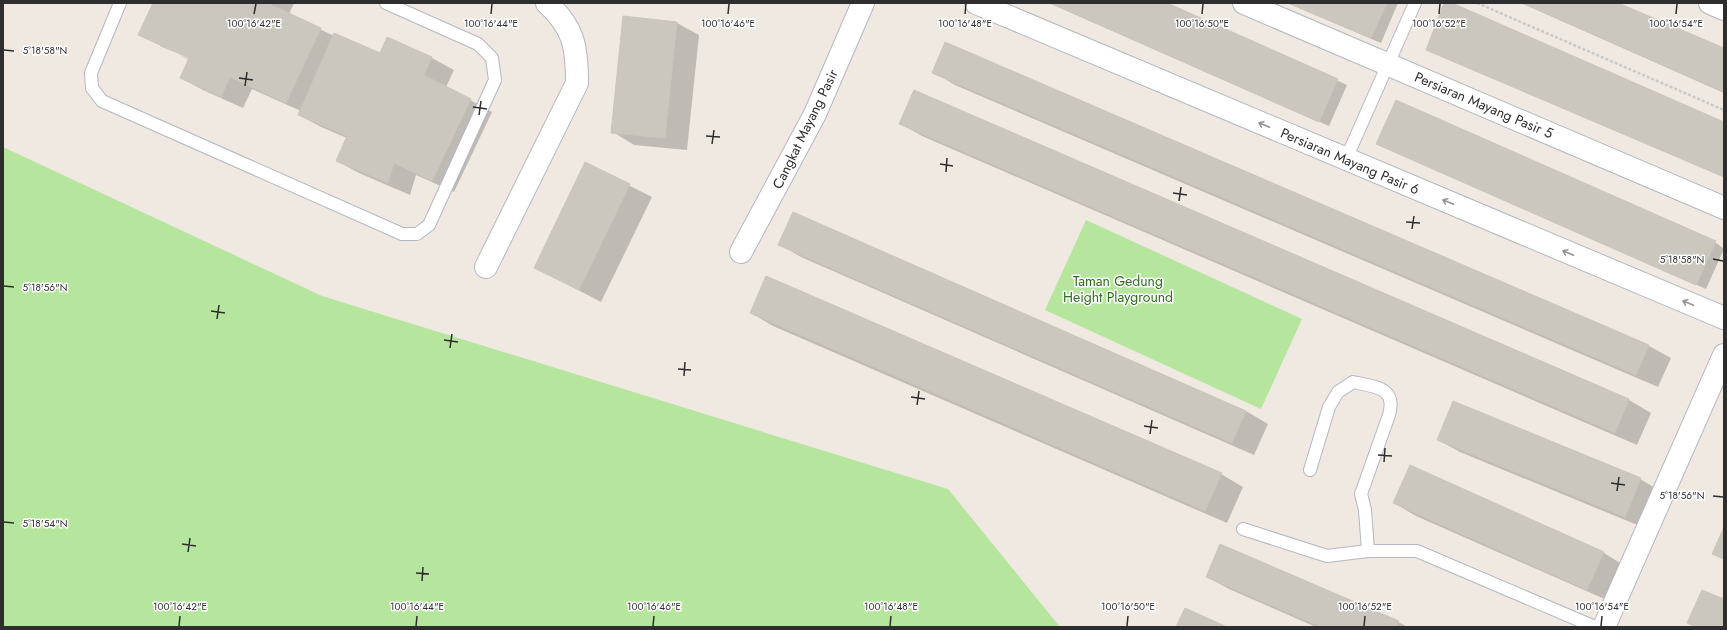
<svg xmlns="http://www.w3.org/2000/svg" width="1727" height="630" viewBox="0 0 1727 630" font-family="Jost,sans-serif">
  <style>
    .green { fill: #b6e59e }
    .shadow { fill: #0003; fill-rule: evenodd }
    .building { fill: #cbc7bf; stroke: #cbc5ba }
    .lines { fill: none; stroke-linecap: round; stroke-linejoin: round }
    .service-casing { stroke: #b4b7c1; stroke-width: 14 }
    .minor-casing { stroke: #b4b7c1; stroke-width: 24 }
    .path { stroke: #c9c9c9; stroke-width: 2.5; stroke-dasharray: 3 2; stroke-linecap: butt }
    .service { stroke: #fff; stroke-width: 12 }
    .minor { stroke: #fff; stroke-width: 22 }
    .oneway { stroke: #969696 }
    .ticks { fill: none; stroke: #2e2e2e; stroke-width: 1.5 }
    .labels { text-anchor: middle; stroke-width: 3; stroke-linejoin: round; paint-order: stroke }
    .street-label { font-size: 14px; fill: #2e2e2e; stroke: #fff }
    .park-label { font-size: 14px; fill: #2c6e1b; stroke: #fff }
    .ticks-label { font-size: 10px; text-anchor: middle; fill: #2e2e2e; stroke: #fff; stroke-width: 3; stroke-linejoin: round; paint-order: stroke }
  </style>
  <rect width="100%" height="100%" fill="#efe9e1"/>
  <!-- green -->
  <path class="green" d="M3,147l319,149 626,193 112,138h-1057z
    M1086,220l216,99 -41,90 -216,-99z"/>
  <!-- shadow -->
  <path class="shadow" d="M154,3h140l-5,11 45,22 46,18 8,-16 44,20 22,12 -8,17 46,25 -38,80 -38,-17 -6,20 -51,-22 -22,-12 10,-23 -26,-11 -22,-12 2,-4 -49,-22 -9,19 -40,-18 -22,-12 8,-18 -50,-26zM160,44l34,15 -1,2 -33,-15z
    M1049,3h116l182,82 -18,41z
    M1287,3h111l-17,40z
    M1446,3h3l275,120v54l-297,-127z
    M1521,3h94l109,46v44z
    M677,23l22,12 -12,115 -53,-5 -21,-13z
    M946,44l703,302 22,12 -13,29 -703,-302 -22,-13z
    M915,92l714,308 22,13 -14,32 -715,-309 -21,-12z
    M1378,144l337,98 9,7 -18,40z
    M586,164l66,33 -51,105 -65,-34z
    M793,213l453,198 22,13 -14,31 -453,-198 -22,-13z
    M751,313l470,161 22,13 -16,36 -454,-197z
    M1438,440l202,39 22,13 -15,37 -187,-77z
    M1410,467l194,86 21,13 -16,35 -193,-85 -22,-13z
    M1207,577l191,45 10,5h-92l-87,-38z"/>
  <!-- building -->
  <path class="building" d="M153,3h114l54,25 -35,75 -56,-26 -9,20 -41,-19 9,-20 -51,-23z
    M1050,3h117l171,76 -19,43z
    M1288,3h99l-16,35z
    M1444,3h8l272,119v55l-298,-127z
    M1522,3h96l106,45v44z
    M623,16l54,6 -12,116 -54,-5z
    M334,33l46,20 7,-16 45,20 -8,18 47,24 -39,82 -38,-18 -6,20 -52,-22 11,-25 -49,-21z
    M945,42l704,303 -13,30 -704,-302z
    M914,90l715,309 -14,34 -716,-309z
    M1396,100l320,141 -20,44 -320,-141z
    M585,162l45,22 -51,106 -45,-22z
    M793,212l453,199 -14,32 -454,-198z
    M766,276l456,197 -17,38 -455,-198z
    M1453,401l188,77 -16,39 -188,-77z
    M1410,465l194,87 -17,38 -194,-87z
    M1724,527v32l-12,-5z
    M1220,544l179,77 -3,6h-75l-115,-50z
    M1702,590l22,9v28h-28l-9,-4z
    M1185,608l42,19h-51z"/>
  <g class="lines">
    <defs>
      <path id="service" d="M120,3l-29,70 1,15 10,13 300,133h15l12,-9 66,-145 -3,-22 -14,-14 -92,-41
        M1346,159l69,-156
        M1310,470l19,-63 9,-15 15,-10c22,5 44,5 36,33l-28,79 4,16 3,41
        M1243,529l84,27 41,-5h49l178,76"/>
      <path id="minor" d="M976,3l748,315
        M1244,3l480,205
        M1710,3l14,6
        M741,252l74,-138 48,-111
        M486,267l91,-184c0,-36 -3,-55 -30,-80
        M1604,627l120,-272"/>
    </defs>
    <!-- service casing -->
    <use href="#service" class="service-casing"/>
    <!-- minor casing -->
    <use href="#minor" class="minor-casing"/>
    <!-- path -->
    <path class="path" d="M1477,3l247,107"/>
    <!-- service -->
    <use href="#service" class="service"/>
    <!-- minor -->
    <use href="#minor" class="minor"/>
  </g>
  <!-- one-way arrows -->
  <defs><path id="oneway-shaft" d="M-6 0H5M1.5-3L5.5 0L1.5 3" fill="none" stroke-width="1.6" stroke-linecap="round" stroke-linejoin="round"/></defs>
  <g class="oneway">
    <use href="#oneway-shaft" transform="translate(1264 125) rotate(-157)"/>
    <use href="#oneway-shaft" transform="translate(1448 202) rotate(-157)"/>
    <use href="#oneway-shaft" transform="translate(1568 253) rotate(-157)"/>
    <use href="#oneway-shaft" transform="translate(1688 303) rotate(-157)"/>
  </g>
  <!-- ticks -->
  <path class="ticks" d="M254,14l2,-10M491,14l1,-10M728,14l1,-10M965,14l1,-10M1202,14l1,-10M1439,14l1,-10M1676,14l1,-10M4,50l10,1M239,78l14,2M245,86l2,-14M473,107l14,2M479,115l2,-14M706,136l14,1M712,144l2,-14M940,164l13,2M946,172l1,-14M1173,193l14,2M1179,201l2,-14M1406,222l14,1M1412,229l2,-13M1713,259l10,2M4,286l10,1M211,311l14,2M217,319l2,-14M444,340l14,2M450,348l2,-14M678,369l13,1M684,376l1,-14M911,397l14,2M917,405l2,-14M1144,426l14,2M1150,434l2,-14M1378,455l14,1M1384,462l1,-14M1611,483l14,2M1617,491l2,-14M1713,496l10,1M4,522l10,1M182,544l14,2M188,552l2,-14M416,573l13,1M422,581l1,-14M179,626l1,-10M416,626l1,-10M653,626l1,-10M890,626l1,-10M1127,626l1,-10M1364,626l1,-10M1601,626l1,-10"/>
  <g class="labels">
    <!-- street labels -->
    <g class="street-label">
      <text transform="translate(1484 105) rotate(23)" y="5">Persiaran Mayang Pasir 5</text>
      <text transform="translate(805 129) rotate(-64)" y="5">Cangkat Mayang Pasir</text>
      <text transform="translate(1350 161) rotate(23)" y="5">Persiaran Mayang Pasir 6</text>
    </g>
    <!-- park labels -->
    <g class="park-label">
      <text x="1118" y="286">Taman Gedung<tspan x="1118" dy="16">Height Playground</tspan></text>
    </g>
  </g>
  <g class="ticks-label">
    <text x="254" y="27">100°16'42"E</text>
    <text x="491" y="27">100°16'44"E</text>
    <text x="728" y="27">100°16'46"E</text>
    <text x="965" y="27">100°16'48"E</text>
    <text x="1202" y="27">100°16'50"E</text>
    <text x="1439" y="27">100°16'52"E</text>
    <text x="1676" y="27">100°16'54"E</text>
    <text x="45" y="54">5°18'58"N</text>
    <text x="1682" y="263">5°18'58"N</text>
    <text x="45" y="291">5°18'56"N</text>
    <text x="1682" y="499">5°18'56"N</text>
    <text x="45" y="527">5°18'54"N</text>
    <text x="180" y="610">100°16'42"E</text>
    <text x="417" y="610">100°16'44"E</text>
    <text x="654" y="610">100°16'46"E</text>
    <text x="891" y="610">100°16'48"E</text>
    <text x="1128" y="610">100°16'50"E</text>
    <text x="1365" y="610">100°16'52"E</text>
    <text x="1602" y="610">100°16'54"E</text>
  </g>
  <!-- border -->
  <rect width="1727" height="630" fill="none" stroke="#2e2e2e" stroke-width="8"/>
</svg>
